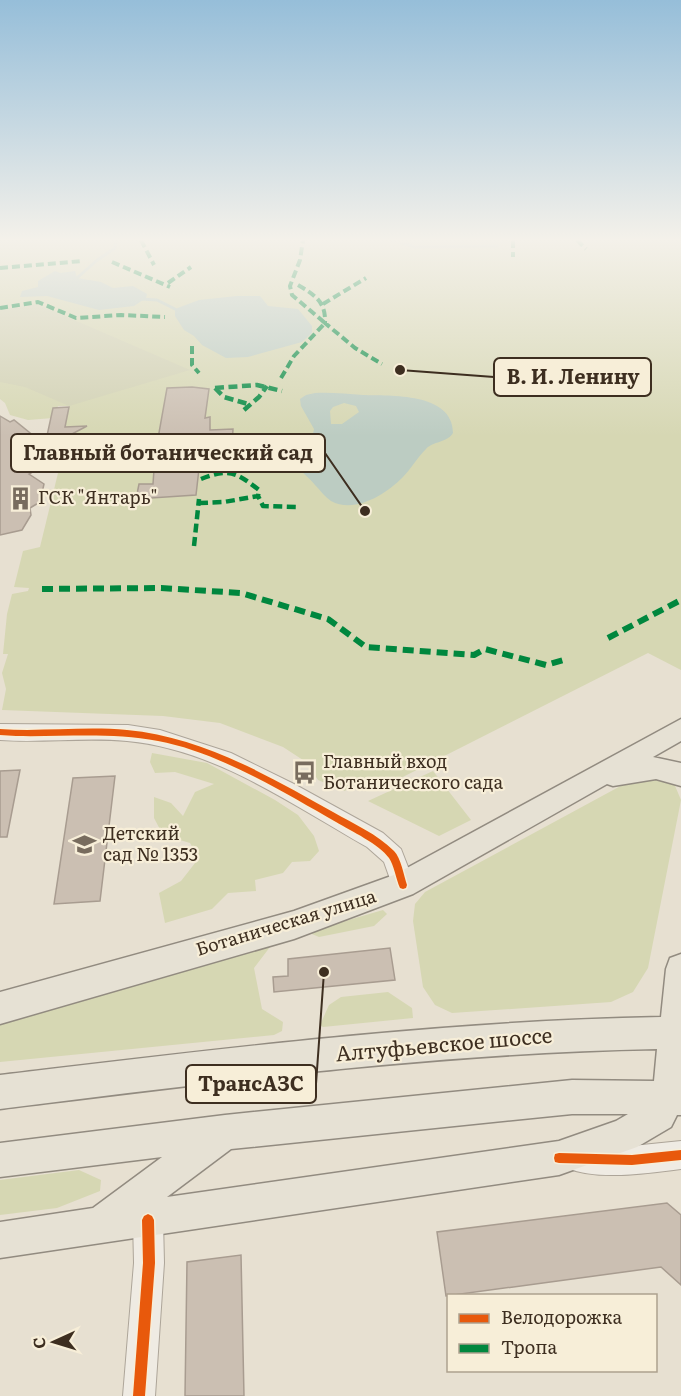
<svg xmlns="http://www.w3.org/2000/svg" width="681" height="1396" viewBox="0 0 681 1396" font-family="Literata,serif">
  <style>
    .green { fill: #d6d7b3 }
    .cemetery { fill: #d1d1b3 }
    .water { fill: #bcccc2; fill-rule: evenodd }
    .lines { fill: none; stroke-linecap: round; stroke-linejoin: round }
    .stream { stroke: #bcccc2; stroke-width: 3 }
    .building { fill: #cbbfb2; stroke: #a89c90; stroke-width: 1.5 }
    .minor-casing { stroke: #ada599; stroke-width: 2 }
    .major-casing { stroke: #928b80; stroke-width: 3 }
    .minor { fill: #efebe3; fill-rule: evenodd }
    .major { fill: #e6e1d4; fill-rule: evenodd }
    .quiet-far2 { stroke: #00873e; stroke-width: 4; stroke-dasharray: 8 4; stroke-linecap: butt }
    .quiet-far1 { stroke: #00873e; stroke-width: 4.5; stroke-dasharray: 9 4.5; stroke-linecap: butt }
    .quiet { stroke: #00873e; stroke-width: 6; stroke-dasharray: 11 6; stroke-linecap: butt }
    .cycleway-casing { stroke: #f7eed8; stroke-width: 3 }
    .cycleway { fill: #e8590c; fill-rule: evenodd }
    .labels { text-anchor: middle; stroke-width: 4.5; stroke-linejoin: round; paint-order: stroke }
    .poi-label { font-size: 18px; fill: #3d2e20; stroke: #f7eed8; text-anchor: start }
    .street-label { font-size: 18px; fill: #3d2e20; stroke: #f7eed8 }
    .near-street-label { font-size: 21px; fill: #3d2e20; stroke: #f7eed8 }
    .leader { fill: none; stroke: #3d2e20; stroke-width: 2 }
    .callout-dot { fill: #3d2e20; stroke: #f7eed8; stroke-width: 2 }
    .callout { fill: #f7eed8; stroke: #3d2e20; stroke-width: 2 }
    .callout-label { font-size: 20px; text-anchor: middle; font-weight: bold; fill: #3d2e20 }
  </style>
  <rect width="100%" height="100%" fill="#e7e0d1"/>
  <!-- green -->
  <path class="green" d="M0,240h681v430l-33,-17 -263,133 -6,-9 -22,1 -12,13 -27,-11 -12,-18 -23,-15 -63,-24 -57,-7 -161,-6 4,-21 -4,-16 6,-19h-5l4,-40 5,-20 16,-3 1,-3 -15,-1 9,-36 17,-4 18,-74 -2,-8 5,-8 -3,-5 9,-14 -4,-2 -1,-17 7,-13h-11l-5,12 -25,2 -18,-5 -5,-12 -5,-4z
    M152,753l55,10 68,37 23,15 16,21 5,15 -9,10 -18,1 -9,11 -28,7 1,11 -28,2 -16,16 -47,14 -6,-30 22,-12 18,-23 -9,-15 -27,-8 -9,-17v-21l17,6 12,13 12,-24 19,-8 -39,-12 -20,1 -5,-11z
    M433,771l38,49 -32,16 -71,-35z
    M639,776l34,5 8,19 -33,168 -15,24 -22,10 -159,11 -17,-8 -12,-18 -10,-66 2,-17 10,-12z
    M383,910l4,4 -13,12 -55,11 -12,-5z
    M269,942l1,5 -16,21 8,41 21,13 -1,9 -8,4 -274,27v-38z
    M388,992l24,16 1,10 -90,9 -3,-2 9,-20 12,-8z
    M79,1170l22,10 -1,11 -43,17 -57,7v-35z"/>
  <!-- cemetery -->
  <path class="cemetery" d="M37,304l153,66 -121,36 -44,-19 -25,-5v-72z"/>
  <!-- water -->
  <path class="water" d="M55,271l5,2 15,-2 2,7 24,4 12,6 20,-2 14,8 -1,4 -12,8 -35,4 -52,-14 -27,1 2,-6 16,-4v-6z
    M237,296h23l8,10 30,3 14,17v7l-10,9 -54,15 -22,1 -24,-13 -8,-9 -10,-6 -9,-14v-7l24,-9z
    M315,393c16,-1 32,1 48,2 27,1 90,-3 90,38 -6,10 -20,8 -27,16 -9,9 -15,20 -24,29 -16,16 -47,36 -71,23 -6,-4 -11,-11 -16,-16 -6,-8 -18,-15 -19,-26 -1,-13 17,-17 18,-30l-13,-23 -1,-7 6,-4zM344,403l12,3 3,6 -17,12h-11l-1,-13 3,-4z"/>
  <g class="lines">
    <!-- stream -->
    <path class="stream" d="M392,240l23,7 82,-1
      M96,261l19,-13 1,-8
      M74,285l3,-7 18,-16
      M141,299l16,1 18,9"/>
  </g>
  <!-- building -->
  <path class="building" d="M192,387l17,2 -4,29 5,-1v13l23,-1 -1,17 -26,1v13h-6l-4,35 -60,4 3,-15h14l2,-29 12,-67z
    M69,407l-4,20 22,-1 -49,26 14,9 -23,13 15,10 -4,18 -10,6 1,7 -9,15 -22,5v-119l10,6 4,-2 31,25 8,-37z
    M20,770l-13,67h-7v-66z
    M115,776l-15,125 -46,3 19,-126z
    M390,948l5,32 -121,12 -1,-15 15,-1v-17z
    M667,1203l14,12v70l-20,-18 -215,29 -9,-64z
    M241,1255l3,141h-59l2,-134z"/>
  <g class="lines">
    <defs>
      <path id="minor" d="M0,724l128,1 32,5 71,23 63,31 89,49 18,16 14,36 -4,8 -8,3 -8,-3 -11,-31 -17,-15c-74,-42 -152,-98 -240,-106 -42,-4 -85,2 -127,-1z
        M681,1141v28c-33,4 -83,12 -114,-1l-4,-10 4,-10 10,-4 55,2z
        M148,1205l10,5 5,10 1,43 -9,133h-32l11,-133 -1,-43 5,-10z"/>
      <path id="major" d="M681,719v22l-28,16 28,6v23l-25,-7 -43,7 -6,-2 -194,110 -119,45 -294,85v-32l294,-81 100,-36z
        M681,954v161h-4l-6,12 -34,20 -78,28 -559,83v-36l93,-14 69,-51 -162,20v-34l225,-28 347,-35 82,1 3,-32c-220,4 -439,33 -657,60v-34c220,-26 439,-54 661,-58l5,-48 4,-11zM572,1114h56l-12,7 -57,20 -392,56 64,-48z"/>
    </defs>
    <!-- minor casing -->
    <use href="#minor" class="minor-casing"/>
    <!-- major casing -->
    <use href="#major" class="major-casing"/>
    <!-- minor -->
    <use href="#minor" class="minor"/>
    <!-- major -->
    <use href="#major" class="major"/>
    <!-- quiet-far2 -->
    <path class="quiet-far2" d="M141,240l13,25
      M513,240v17
      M577,240l9,9
      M112,262l58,25
      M0,268l82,-7
      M168,283l23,-16
      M298,285c17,10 28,17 27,38l30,25 27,16
      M323,304l43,-26
      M0,308l38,-6 38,16 45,-3 44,2
      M192,346v19l7,8
      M281,378l13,-22 31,-33 -33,-28 -2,-9 10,-26 3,-20"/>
    <!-- quiet-far1 -->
    <path class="quiet-far1" d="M215,388l42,-3 25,6
      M215,388l9,9 24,7
      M244,410l15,-13 8,-11
      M201,479c28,-11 35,-7 58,11l-1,6
      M199,503l25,-1 34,-6 5,10 35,1
      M194,546l5,-47"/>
    <!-- quiet -->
    <path class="quiet" d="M42,589l119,-1 80,5 87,26 38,28 108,8 11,-6 61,16 21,-6
      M608,638l73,-38"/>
    <defs>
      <path id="cycleway" d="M0,729c42,3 85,-3 127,1 75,7 142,46 206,82 21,12 44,22 61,39 7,7 10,25 13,34l-1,3 -3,1 -3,-1c-4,-9 -6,-23 -11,-30 -10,-14 -38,-27 -53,-36 -53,-30 -118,-70 -178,-81 -47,-9 -94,-4 -142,-5l-16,-1z
        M681,1150v10l-49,5 -73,-2 -4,-1 -1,-4 1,-4 4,-1 73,2z
        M148,1214l4,2 2,4 1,43 -10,133h-12l10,-133 -1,-43 2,-4z"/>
    </defs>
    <!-- cycleway casing -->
    <use href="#cycleway" class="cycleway-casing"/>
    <!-- cycleway -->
    <use href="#cycleway" class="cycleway"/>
  </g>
  <!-- sky -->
  <linearGradient id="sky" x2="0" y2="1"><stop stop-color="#96bed9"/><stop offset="0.55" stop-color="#f4f1ea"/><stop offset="1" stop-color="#f4f1ea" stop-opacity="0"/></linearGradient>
  <rect width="681" height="436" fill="url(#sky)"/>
  <!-- icons -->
  <defs>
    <symbol id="building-bare" viewBox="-9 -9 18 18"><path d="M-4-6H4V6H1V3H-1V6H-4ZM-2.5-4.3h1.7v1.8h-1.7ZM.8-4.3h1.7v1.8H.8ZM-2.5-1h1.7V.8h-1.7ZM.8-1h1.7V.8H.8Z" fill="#786c5e" stroke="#f7eed8" stroke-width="2.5" paint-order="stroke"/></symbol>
    <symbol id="bus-bare" viewBox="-9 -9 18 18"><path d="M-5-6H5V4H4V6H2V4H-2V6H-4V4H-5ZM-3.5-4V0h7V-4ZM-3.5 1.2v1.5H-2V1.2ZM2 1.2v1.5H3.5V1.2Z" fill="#786c5e" stroke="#f7eed8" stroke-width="2.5" paint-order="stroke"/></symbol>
    <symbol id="school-bare" viewBox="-9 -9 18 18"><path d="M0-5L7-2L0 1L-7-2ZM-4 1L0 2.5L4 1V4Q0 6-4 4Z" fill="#786c5e" stroke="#f7eed8" stroke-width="2.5" paint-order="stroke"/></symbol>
  </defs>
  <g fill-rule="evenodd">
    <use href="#building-bare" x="4" y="482" width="33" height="33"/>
    <use href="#bus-bare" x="288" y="756" width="33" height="33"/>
    <use href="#school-bare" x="68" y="828" width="33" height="33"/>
  </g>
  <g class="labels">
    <!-- poi labels -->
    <g class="poi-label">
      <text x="38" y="504">ГСК "Янтарь"</text>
      <text x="323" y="768">Главный вход<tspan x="323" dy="21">Ботанического сада</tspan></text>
      <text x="103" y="840">Детский<tspan x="103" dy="21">сад № 1353</tspan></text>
    </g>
    <!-- street labels -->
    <g class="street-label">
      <text transform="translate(286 923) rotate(-17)" y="6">Ботаническая улица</text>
    </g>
    <!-- near-street labels -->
    <g class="near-street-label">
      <text transform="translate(444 1045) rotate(-5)" y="7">Алтуфьевское шоссе</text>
    </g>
  </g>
  <!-- callouts -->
  <path class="leader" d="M400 370L494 377M365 511L325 453M324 972L316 1084"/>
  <g class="callout-dot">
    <circle cx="400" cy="370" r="6"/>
    <circle cx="365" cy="511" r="6"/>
    <circle cx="324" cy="972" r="6"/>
  </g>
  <g class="callout">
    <rect x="494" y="358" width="157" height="38" rx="6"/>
    <rect x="11" y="434" width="314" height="38" rx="6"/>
    <rect x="186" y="1065" width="130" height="38" rx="6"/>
  </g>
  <g class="callout-label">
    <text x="573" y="384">В. И. Ленину</text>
    <text x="168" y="460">Главный ботанический сад</text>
    <text x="251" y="1091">ТрансАЗС</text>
  </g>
  <!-- legend -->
  <rect x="447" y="1294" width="210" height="78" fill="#f7eed8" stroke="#ada18e" stroke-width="1.5"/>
  <rect x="459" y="1314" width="30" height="9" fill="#e8590c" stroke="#ada18e" stroke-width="1.5"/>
  <text x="501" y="1324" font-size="18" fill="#3d2e20">Велодорожка</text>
  <rect x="459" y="1344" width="30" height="9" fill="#00873e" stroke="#ada18e" stroke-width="1.5"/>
  <text x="501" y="1354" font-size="18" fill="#3d2e20">Тропа</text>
  <!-- north arrow -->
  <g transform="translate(54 1342) rotate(266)" stroke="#f7eed8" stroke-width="4.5" paint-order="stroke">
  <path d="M0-4.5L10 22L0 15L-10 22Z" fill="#3d2e20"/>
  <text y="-9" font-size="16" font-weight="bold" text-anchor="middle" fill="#3d2e20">С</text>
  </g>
</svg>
